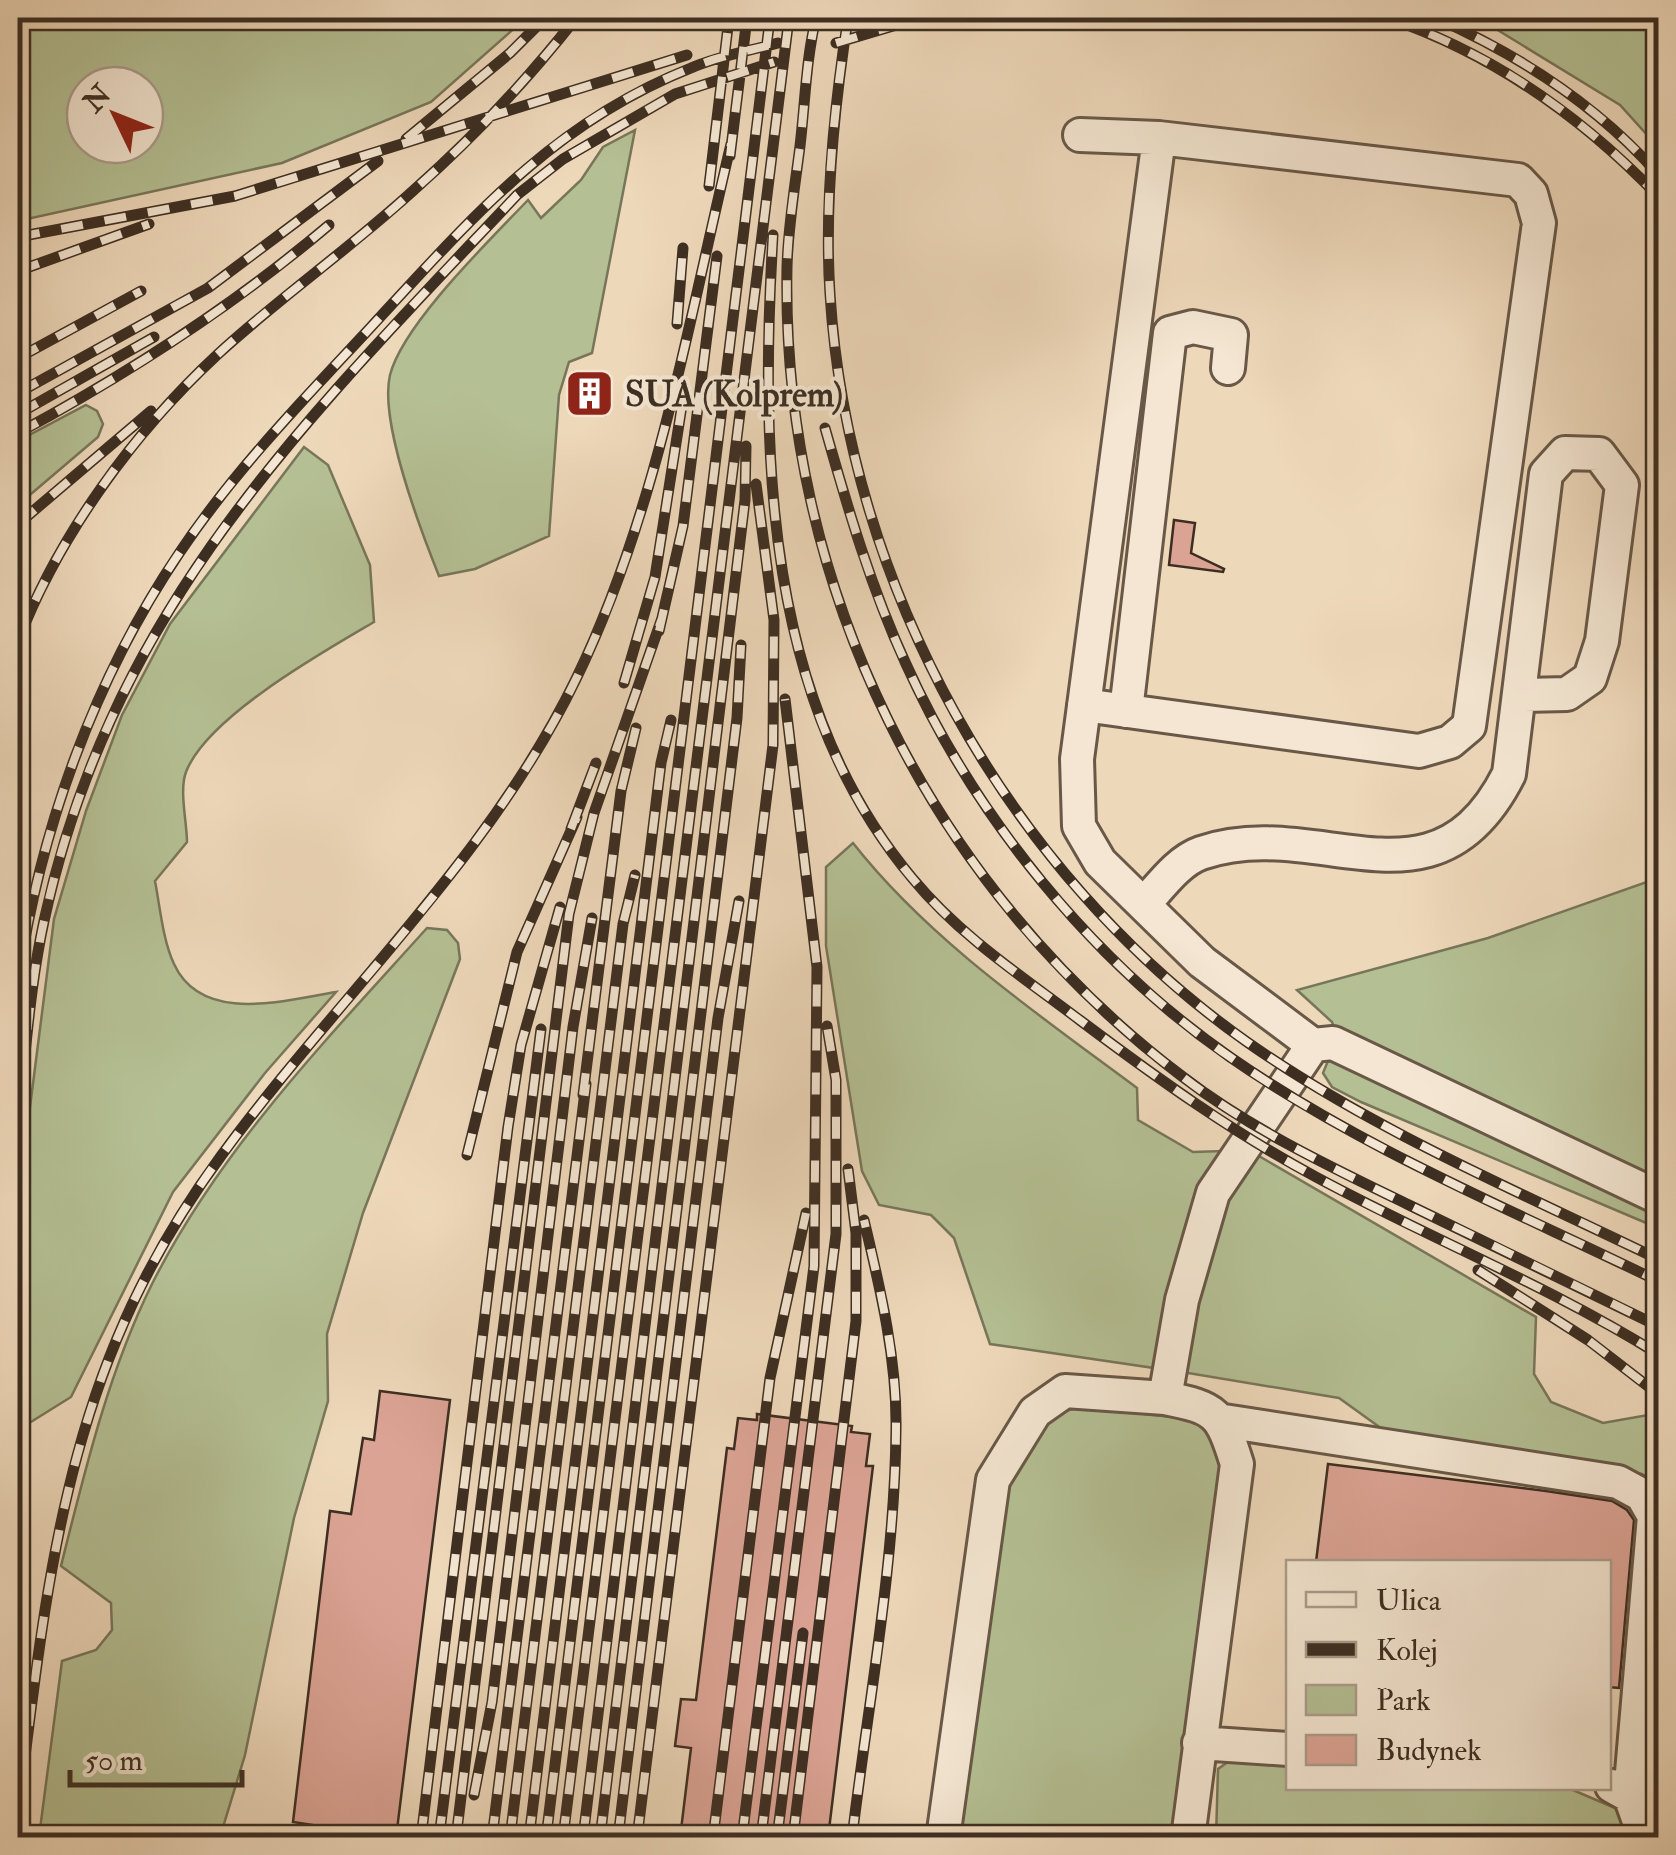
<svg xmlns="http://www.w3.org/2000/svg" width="1676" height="1855" viewBox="0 0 1676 1855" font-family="'IM FELL Double Pica',serif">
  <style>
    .green { fill: #b4bf93; stroke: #78765a; stroke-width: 2.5; fill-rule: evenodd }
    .building { fill: #dba394; stroke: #3d2e22; stroke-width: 2.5 }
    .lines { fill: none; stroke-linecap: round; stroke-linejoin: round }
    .minor-casing { stroke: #695848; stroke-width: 38 }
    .minor { stroke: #f4e6d2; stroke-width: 32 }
    .rail-casing { stroke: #3d2e22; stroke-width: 11 }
    .rail { stroke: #f4e6d2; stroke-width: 8; stroke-dasharray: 22; stroke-linecap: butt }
    .labels { text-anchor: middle; stroke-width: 8; stroke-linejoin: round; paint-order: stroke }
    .poi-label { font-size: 35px; font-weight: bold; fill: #3d2e22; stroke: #f4e6d2; text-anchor: start }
  </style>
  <rect width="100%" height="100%" fill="#eed8ba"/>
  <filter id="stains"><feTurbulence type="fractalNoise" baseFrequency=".002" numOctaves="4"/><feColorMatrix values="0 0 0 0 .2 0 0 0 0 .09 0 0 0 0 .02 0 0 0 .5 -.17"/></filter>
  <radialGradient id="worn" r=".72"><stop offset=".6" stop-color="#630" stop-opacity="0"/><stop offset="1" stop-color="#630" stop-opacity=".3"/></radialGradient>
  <!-- green -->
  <path class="green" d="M18,18h508l-95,84 -149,61 -264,58zM85,85h60v60h-60z
    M1478,18h178l2,129 -38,-42z
    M635,130l-43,223 -23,9 -10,33 -10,141 -74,33 -36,7c-18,-45 -60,-155 -49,-201 13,-51 100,-135 138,-175l13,18 40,-38 22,-33z
    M86,405l11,6 6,13 -5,13 -80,68v-64z
    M304,447l24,18 42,100 4,57c-51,30 -167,95 -188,150 -7,18 1,51 1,70l-32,39c5,26 8,60 19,83 28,61 111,36 162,28l-71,81 -92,119 -102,205 -53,33v-229l36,-282 32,-108 36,-96 48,-91z
    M853,843c76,97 186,172 284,245l1,32 55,32 30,-1 -62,218 -171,-25 -36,-106 -23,-23 -52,-10 -17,-34 -36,-225v-79z
    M1658,878v350l-297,-126 -29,-15 -9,-14 15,-37 -6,-14 -35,-32 191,-52z
    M427,928l20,2 11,13 2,16 -97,254 -36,121 1,67 -34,117 -49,237 -25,82h-181l23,-176 34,-11 16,-20 -1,-27 -50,-37c24,-96 47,-193 91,-282 68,-135 175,-245 275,-356z
    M1252,1152l284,165 -2,57 17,28 52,21 45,-8 10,4v66l-16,-11 -246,-35 -57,-41 -157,-26 37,-175z
    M1081,1407l118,13 23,30 -47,387 -222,1 50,-349 50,-75z
    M1232,1759l56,3v26h262l23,2 49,21 8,27h-414l2,-69z"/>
  <!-- building -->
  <path class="building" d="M574,372l36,5 -5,38 -36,-5z
    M1174,520l21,3 -4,30 33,16 -1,3 -54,-7z
    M380,1391l70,9 -54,438h-71l1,-11 -33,-5 37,-311 21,3 12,-76 11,2z
    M757,1414l95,12 -1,6 19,2 -4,32h7l-45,372h-148l11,-90 -16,-2 6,-47 15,1 31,-252 7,1 4,-31 19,2z
    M1328,1464l218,27 66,10 15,9 7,10 -15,168 -11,-1v-125h-292z"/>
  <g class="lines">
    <defs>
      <path id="minor" d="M1080,135l79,3
        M1084,705l335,46 31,-9 19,-16 70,-503 -8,-29 -13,-14 -359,-42 -82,621 2,67 21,36 102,100 111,83
        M1126,711l44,-378 23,-6 38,8 -3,33
        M1144,904c16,-17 34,-43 57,-51 118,-41 233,70 308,-79l37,-300 19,-21 34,1 23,31 -20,156 -12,37 -23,16 -46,1
        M1165,1398c52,10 56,15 72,66l-49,374
        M1224,1421l394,61 24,13 12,21 -24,280
        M1199,1743l89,6
        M1612,1786l18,10 15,42
        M943,1838l50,-358 42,-68 30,-21 100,7 17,-98 31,-107 100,-148 20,-2 325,154"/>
    </defs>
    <!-- minor casing -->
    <use href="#minor" class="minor-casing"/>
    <!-- minor -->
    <use href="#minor" class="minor"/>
    <defs>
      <path id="rail" d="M816,18c-10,41 -11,86 -16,128 -5,40 -12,81 -13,121 -6,318 143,619 396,810 69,53 148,90 226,128 83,40 166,80 249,121
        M848,18c-14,90 -24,185 -18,276 18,291 178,580 417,748 127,89 273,150 411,217
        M1388,18c106,36 193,98 270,178
        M1436,18c83,37 161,87 222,156
        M836,43l84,-25
        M406,139l104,-86 35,-35
        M730,156l17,-138
        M709,186l20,-168
        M773,235c-13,218 -8,469 140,644 47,57 110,98 168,142 76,57 151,111 235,156 113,61 233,109 342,177
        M18,237l217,-41 452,-141
        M18,271l131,-47
        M677,324l6,-76
        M18,358l123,-67
        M18,393l190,-105 170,-127
        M18,414l136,-77
        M825,428c23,81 46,160 81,236 69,153 186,297 324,393 132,92 285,154 428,224
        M18,433c111,-60 214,-126 311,-208
        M18,524l133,-113
        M659,631l24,-105 34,-270
        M18,641c41,-106 116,-209 199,-286 63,-58 135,-108 198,-166 59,-52 113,-110 161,-171
        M624,683l31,-106 27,-172
        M571,829l25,-66
        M18,981c22,-151 76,-302 162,-429 55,-82 124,-153 191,-225 98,-106 181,-204 320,-259 27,-12 58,-17 87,-25
        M583,1095l38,-304 15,-63
        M18,1117c8,-65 12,-132 26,-196 68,-314 262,-502 473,-726l46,-36 112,-65 99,-32
        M467,1155l50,-203 60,-135
        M1478,1270l110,70 70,54
        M474,1795l18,-93 81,-675 19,-109
        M18,1813c31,-248 49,-448 203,-657 117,-160 268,-297 355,-477 81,-167 112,-356 155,-535
        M421,1838l87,-711 13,-82 39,-138
        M439,1838l102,-809
        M456,1838l113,-924 25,-101 68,-195
        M492,1838l94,-754
        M510,1838l113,-914 12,-49
        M529,1838l132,-1075 10,-43
        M546,1838l224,-1820
        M563,1838l226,-1820
        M583,1838l162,-1338 1,-54
        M600,1838l137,-1120 4,-73
        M618,1838l100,-820 21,-117
        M637,1838l136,-1093 1,-125 -18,-136
        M713,1838l57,-460 36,-165
        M742,1838l72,-572 3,-299 -32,-268
        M761,1838l75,-604v-154l-9,-54
        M777,1838l26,-205
        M793,1838l63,-517v-88l-8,-64
        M852,1838c16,-135 43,-273 44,-409 1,-71 -16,-141 -32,-209"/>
    </defs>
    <!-- rail casing -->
    <use href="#rail" class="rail-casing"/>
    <!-- rail -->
    <use href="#rail" class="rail"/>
  </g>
  <!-- icons -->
  <defs>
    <symbol id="building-square" viewBox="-11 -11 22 22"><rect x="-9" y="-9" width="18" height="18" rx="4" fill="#8f2418" stroke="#f4e6d2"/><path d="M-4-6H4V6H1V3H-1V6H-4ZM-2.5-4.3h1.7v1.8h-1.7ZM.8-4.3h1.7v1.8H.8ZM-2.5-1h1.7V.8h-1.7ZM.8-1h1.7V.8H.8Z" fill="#fff"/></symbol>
  </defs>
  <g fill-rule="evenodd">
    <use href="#building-square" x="562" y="366" width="55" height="55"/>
  </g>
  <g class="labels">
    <!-- poi labels -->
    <g class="poi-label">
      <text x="625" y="406">SUA (Kolprem)</text>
    </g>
  </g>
  <!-- margin -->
  <rect width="1676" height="1855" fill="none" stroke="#eed8ba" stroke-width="60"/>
  <rect x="20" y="20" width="1636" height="1815" fill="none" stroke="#3d2e22" stroke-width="5"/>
  <rect x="30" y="30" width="1616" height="1795" fill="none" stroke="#3d2e22" stroke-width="2.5"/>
  <!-- legend -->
  <rect x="1286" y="1560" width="325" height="230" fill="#f4e6d2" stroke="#ab9c8c" stroke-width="2.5"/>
  <rect x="1306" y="1592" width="50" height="15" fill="#f4e6d2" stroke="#ab9c8c" stroke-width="2.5"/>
  <text x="1376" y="1610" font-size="30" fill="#3d2e22">Ulica</text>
  <rect x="1306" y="1642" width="50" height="15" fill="#3d2e22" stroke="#ab9c8c" stroke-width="2.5"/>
  <text x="1376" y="1660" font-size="30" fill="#3d2e22">Kolej</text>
  <rect x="1306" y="1685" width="50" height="30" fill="#b4bf93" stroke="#ab9c8c" stroke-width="2.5"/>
  <text x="1376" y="1710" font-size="30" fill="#3d2e22">Park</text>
  <rect x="1306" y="1735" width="50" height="30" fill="#dba394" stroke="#ab9c8c" stroke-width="2.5"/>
  <text x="1376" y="1760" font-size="30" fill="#3d2e22">Budynek</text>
  <!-- north arrow -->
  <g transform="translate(115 115) rotate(313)"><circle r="48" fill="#f4e6d2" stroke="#ab9c8c" stroke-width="2.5"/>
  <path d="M0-8L18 38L0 25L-18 38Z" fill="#8f2418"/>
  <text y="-15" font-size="28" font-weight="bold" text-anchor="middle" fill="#3d2e22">N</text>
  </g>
  <!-- scale -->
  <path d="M70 1770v15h172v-15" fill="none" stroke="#3d2e22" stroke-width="5"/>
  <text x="85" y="1770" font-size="30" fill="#3d2e22" stroke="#f4e6d2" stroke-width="8" paint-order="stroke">50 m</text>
  <rect width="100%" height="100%" filter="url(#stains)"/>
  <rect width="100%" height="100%" fill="url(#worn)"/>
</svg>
